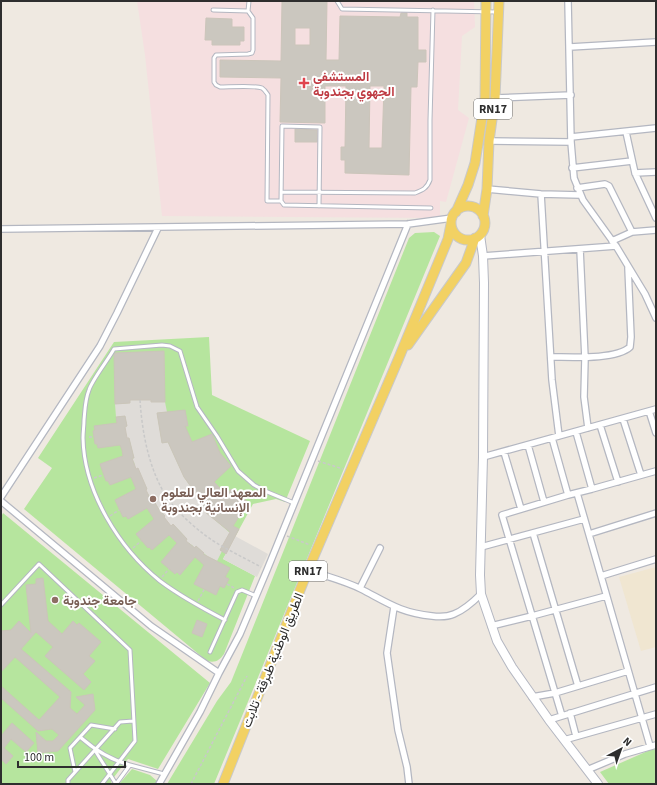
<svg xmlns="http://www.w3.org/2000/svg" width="657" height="785" viewBox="0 0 657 785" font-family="'Source Sans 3',Vazirmatn,sans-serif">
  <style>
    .education { fill: #f0e6d1 }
    .medical { fill: #f5dfe0 }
    .green { fill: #b6e59e }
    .plaza { fill: #dfdcd8 }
    .building { fill: #cbc7bf; stroke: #cbc5ba; fill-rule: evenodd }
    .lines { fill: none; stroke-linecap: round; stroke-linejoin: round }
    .lane-casing { stroke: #b4b7c1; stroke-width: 5 }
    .street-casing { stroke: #b4b7c1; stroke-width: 8 }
    .secondary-casing { stroke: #b4b7c1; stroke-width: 10 }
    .primary-casing { stroke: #c9c9c9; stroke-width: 11 }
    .path { stroke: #c9c9c9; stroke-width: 1.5; stroke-dasharray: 3 2; stroke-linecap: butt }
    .lane { stroke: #fff; stroke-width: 3 }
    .street { stroke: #fff; stroke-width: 5.5 }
    .secondary { stroke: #fff; stroke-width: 8 }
    .primary { stroke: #f2d163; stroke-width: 9 }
    .health-dot { fill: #e0444e; stroke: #fff; stroke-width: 1.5 }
    .education-dot { fill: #8d6e63; stroke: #fff; stroke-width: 1.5 }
    .labels { text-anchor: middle; stroke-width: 4; stroke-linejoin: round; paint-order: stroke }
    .shield { fill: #fff; stroke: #6d6d6d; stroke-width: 1 }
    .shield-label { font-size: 12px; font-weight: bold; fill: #2e2e2e }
    .health-label { font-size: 13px; font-weight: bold; fill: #be3a42; stroke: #fff; text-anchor: start }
    .education-label { font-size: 13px; font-weight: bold; fill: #785e54; stroke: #fff; text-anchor: start }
    .street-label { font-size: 13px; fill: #2e2e2e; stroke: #fff }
  </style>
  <rect width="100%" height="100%" fill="#efe9e1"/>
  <!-- education -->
  <path class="education" d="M656,567v80l-15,4 -22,-74z"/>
  <!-- medical -->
  <path class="medical" d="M137,1h337l1,26 -13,9 -4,74 11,8 -23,84 -6,-1v17l-278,-2 -17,-161z"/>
  <!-- green -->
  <path class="green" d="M434,232l6,4 -226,548h-47l50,-83 14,-19 178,-444 6,-5z
    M209,337l3,58 98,46 -25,61 -9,-3 -23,5 -30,55 32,17 -31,78c-5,7 -9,9 -17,7l-183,-152 28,-41 -14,-10 76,-116z
    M3,513l207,170 -52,86 -30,-10 -17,22 1,3h-111v-267z
    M656,749v35h-47l-9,-12 50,-22z
    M132,769l18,6 7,6 -2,3h-36z"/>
  <!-- plaza -->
  <path class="plaza" d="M130,400h21v2h14l2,10 -10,1 5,30 6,-1 16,35 10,14 11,12 -4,5 28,24 5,-1 -14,19 2,1 -5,10 -9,-4 -12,-11 -3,5v-5l-4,-3 -3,2 -2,-2 3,-4 -14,-15 -5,4 -7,-9 4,-3 -7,-8 -5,-9 -5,2 -1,-2 3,-2 -3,-4 -4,-2 4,-2 -5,-10 -9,-9 -1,-2 3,-1 -1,-5 -5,-2 5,-2 -5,-20h-6l-1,-11 5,-1 -2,-10 -9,1 -1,-13 14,-1z
    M235,536l33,18 -11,23 -34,-18z"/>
  <!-- building -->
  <path class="building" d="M282,1h45l-1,59h13l1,-44 60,1 1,-4h6v4h11v33h8v12h-8l-1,25h-6l-2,88 -64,-2v-13h-4v-13h4l1,-61h-21v37l-45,-1 1,-44 -61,-1v-17l61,1zM295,28h15v17h-15zM370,86h14l-2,62h-13z
    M206,18l26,1v8h12v14h-4v4h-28v-5h-7z
    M295,129l22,1v12h-22z
    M164,351l1,51h-14v-2h-21v3l-15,1 -1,-49 1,-2z
    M185,410l3,16h-3l7,16 20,-8 8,19 11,13 -17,16 13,13 4,-6 17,13 -15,24 6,3 -13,25 -6,-4 10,-18 -30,-24 5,-5 -11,-12 -10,-14 -16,-35 -6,1 -5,-30z
    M125,416l2,10 -2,1 2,11h2l5,20h-2l4,11 2,-1 9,21 -1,1 5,10 2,-1 5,9 7,8 -1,1 7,9 2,-2 14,15 -1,2 9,7 1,-2 8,7 -1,1 27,14 -5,9 4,2 -5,9 -4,-2 -4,9 -22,-11 10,-19 -9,-8 -15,18 -3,-3 -2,2 -14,-12 16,-19 -8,-8 -17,15 -3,-3 -1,1 -12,-14 18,-15 -7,-11 -19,11 -2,-3 -3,1 -8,-17 21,-11 -5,-12 -21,8 -2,-4h-2l-6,-17 23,-8 -1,-6 -2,-5 -22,3 -1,-4h-2l-2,-13 2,-1 -1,-4 23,-3 -1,-6z
    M43,578l5,43 14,13 11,-13 4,4 2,-2 22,19 -12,14 6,5 -12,13 8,8 -7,8 -39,-34 8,-9 -17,-15 -15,17 50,43 -1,16 7,6 8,-9 -9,-8 17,-3 2,16 -37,41 -20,2 -2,-21 10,9h7l6,-6 -7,-6 -14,2 -37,-33v-12l38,34 21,-23 -45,-40 -14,15v-41l10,-1 8,-9 12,12 -5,-48 10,-1v-5z
    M197,620l10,4 -5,13 -10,-4z
    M12,723l22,20 -8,9 -15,-13 -7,9 9,8 -7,8 -5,-5v-23z"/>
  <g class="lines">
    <defs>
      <path id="lane" d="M337,1l5,8 155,3
        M213,10l35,1 1,-10
        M248,11l5,7v32l-1,3 -4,1 -32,1 -2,3v24l2,3 4,2c9,0 34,-2 42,1 3,2 4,4 6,7l-1,106h14
        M281,192l134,1c8,-3 12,-5 15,-13v-60l3,-110
        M319,206l1,-79 -38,-1 -1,75 3,4 147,3
        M1,605l38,-41 91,86 5,91 -33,43
        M225,620c-23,-12 -45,-24 -65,-39 -41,-33 -76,-89 -77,-143 0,-6 1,-12 1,-18 1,-10 1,-20 5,-30 3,-10 19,-30 25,-41l48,-4 8,1 10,5 17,56 20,29 21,35 16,14 11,6 29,12
        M210,652l27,-60 5,-2 14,6
        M80,737c15,13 30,23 50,28
        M96,752l20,32
        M75,772l-5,-24 21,-23 24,4
        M68,784v-4l52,-58 13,-1
        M116,784l14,-19 34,9"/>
      <path id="street" d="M568,1l3,141 3,36 9,22 33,46 29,48 11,24
        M570,47l86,-5
        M495,98l76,-3
        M626,132l9,41 21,45
        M571,137l85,-9
        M489,141l82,1
        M572,168l60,-7
        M635,173l21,-1
        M577,188l28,-4 4,2 23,46
        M487,189l54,5 39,1
        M541,194l11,186 7,56
        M1,229l407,-5 44,-6
        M612,241l20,-9 24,-2
        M580,249l5,109 -1,39 4,31
        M483,256l133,-10
        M552,357c18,0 64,3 78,-10l1,-10 -3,-69
        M649,411l7,22
        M623,419l18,56
        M600,425l18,57
        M576,432l16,57
        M552,438l16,57
        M528,445l16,57
        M504,452l17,57
        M483,457l173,-48
        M577,493l73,253
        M1,497l99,-151 17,-33 41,-85
        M1,501l150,125 68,47
        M533,533l45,153
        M589,534l67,-21
        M481,547l103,-28
        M308,570c17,6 37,11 53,19 27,14 40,24 71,27 8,1 15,1 22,-2 10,-4 19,-12 27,-20
        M601,576l55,-17
        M360,588l20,-40
        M394,607l-7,46 11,77 9,37 2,17
        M491,626l41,-10 74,-20
        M532,697l23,-4 73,-22
        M570,713l6,23
        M562,716l-60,-201 66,-20 24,-6 64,-18
        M549,720l107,-33
        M564,740l92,-26
        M587,770l38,-16 31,-9
        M159,784l41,-72 19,-39 21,-39 27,-64 141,-346"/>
      <path id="secondary" d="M480,235l3,21 1,27 -1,174 -3,118 1,19 16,47 15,26 37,53 49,64"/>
      <path id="primary" d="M451 223a17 17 0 1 1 34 0a17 17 0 1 1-34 0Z
        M456,212l12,-27 7,-22 10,-65 1,-97
        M483,216l4,-27 2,-48 6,-43 4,-97
        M408,345l58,-82 9,-25
        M223,784l85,-214 90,-210 50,-121 3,-15"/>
    </defs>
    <!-- lane casing -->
    <use href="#lane" class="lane-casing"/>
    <!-- street casing -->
    <use href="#street" class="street-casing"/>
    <!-- secondary casing -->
    <use href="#secondary" class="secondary-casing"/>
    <!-- primary casing -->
    <use href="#primary" class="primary-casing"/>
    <!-- path -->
    <path class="path" d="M140,400c2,31 8,64 23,91 10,19 39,44 57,54 14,8 28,15 41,22
      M89,437h4
      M318,461l25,8
      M94,478l9,-3
      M110,516l9,-6
      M287,536l23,9
      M133,548l8,-7
      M162,577l7,-8
      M227,584l7,4
      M198,601l7,-13
      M191,784l56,-108"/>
    <!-- lane -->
    <use href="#lane" class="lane"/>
    <!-- street -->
    <use href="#street" class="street"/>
    <!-- secondary -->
    <use href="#secondary" class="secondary"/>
    <!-- primary -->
    <use href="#primary" class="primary"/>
  </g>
  <!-- markers -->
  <path class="health-dot" d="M302 77h4v4h4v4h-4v4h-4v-4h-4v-4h4z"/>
  <g class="education-dot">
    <circle cx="153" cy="499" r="4"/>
    <circle cx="55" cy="600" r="4"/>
  </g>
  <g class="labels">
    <!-- shield labels -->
    <g class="shield">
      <rect x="474" y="99" width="38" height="20" rx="3"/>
      <rect x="289" y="561" width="38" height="20" rx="3"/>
    </g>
    <g class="shield-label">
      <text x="493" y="113">RN17</text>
      <text x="308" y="575">RN17</text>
    </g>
    <!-- health labels -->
    <g class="health-label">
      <text x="313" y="81">المستشفى<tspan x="313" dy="15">الجهوي بجندوبة</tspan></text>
    </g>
    <!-- education labels -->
    <g class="education-label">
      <text x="161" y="497">المعهد العالي للعلوم<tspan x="161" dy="15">الإنسانية بجندوبة</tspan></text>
      <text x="63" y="605">جامعة جندوبة</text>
    </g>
    <!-- street labels -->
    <g class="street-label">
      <text transform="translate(272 660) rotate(-68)" y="5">الطريق الوطنية طبرقة - تلابت</text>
    </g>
  </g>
  <!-- border -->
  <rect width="657" height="785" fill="none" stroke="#2e2e2e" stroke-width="4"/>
  <!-- north arrow -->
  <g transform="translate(621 749) rotate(41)" stroke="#ffffff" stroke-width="3" paint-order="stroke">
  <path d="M0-3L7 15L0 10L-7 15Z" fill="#2e2e2e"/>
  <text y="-6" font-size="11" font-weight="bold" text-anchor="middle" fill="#2e2e2e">N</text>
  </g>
  <!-- scale -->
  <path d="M18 761v6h107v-6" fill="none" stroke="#2e2e2e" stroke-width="2"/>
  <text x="24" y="761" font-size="12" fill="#2e2e2e" stroke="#ffffff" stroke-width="3" paint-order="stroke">100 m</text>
</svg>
